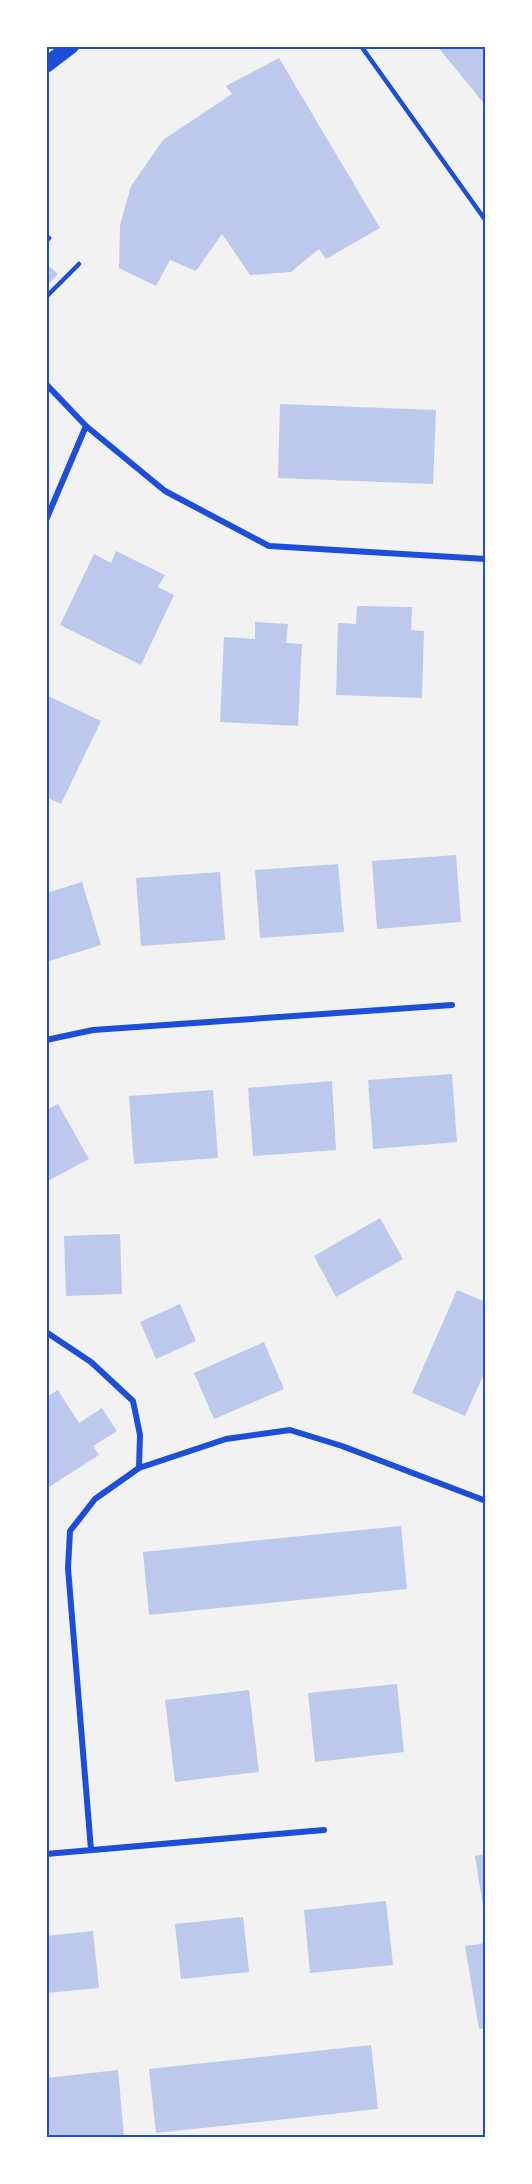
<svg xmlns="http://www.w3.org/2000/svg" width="532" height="2184" viewBox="0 0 532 2184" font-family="Rubik,sans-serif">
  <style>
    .building { fill: #bdc9ec }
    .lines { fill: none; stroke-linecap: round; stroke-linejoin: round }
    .service { stroke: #1d4ed8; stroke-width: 4.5 }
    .minor { stroke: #1d4ed8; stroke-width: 6 }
    .trunk { stroke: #1d4ed8; stroke-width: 16 }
    .neatline { fill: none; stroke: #1d4ed8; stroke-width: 2 }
  </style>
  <rect width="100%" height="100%" fill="#f2f2f2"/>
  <!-- building -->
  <path class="building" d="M437,46h49v60z
    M279,58l101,170 -54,31 -7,-10 -28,23 -41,3 -28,-41 -26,37 -26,-11 -14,26 -37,-18 1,-43 11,-39 32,-46 69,-46 -6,-8z
    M46,263l12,11 -12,13z
    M280,404l156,6 -3,74 -155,-6z
    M116,551l49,24 -7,12 16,8 -33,70 -81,-40 34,-71 17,9z
    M357,606l55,1 -1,23 13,1 -2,67 -86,-3 2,-72 18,1z
    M255,622l33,2 -2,19 16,1 -4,82 -78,-4 4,-85 31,2z
    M46,695l55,26 -40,83 -15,-7z
    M456,855l5,67 -84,7 -5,-68z
    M338,864l6,68 -84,6 -5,-68z
    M220,872l5,68 -84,6 -5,-68z
    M82,882l19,63 -55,17v-69z
    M452,1074l5,68 -84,7 -5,-69z
    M332,1081l4,69 -83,6 -5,-68z
    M213,1090l5,68 -84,6 -5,-68z
    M58,1104l31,55 -43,23v-72z
    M380,1218l23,41 -67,38 -22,-41z
    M120,1234l2,60 -56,2 -2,-60z
    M457,1290l29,12v67l-21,47 -53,-23z
    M180,1304l16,37 -40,18 -16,-37z
    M264,1342l20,47 -70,30 -20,-46z
    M58,1390l21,33 23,-15 15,23 -24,15 6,9 -53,34v-92z
    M401,1526l6,63 -258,26 -6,-63z
    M397,1684l7,68 -89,10 -7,-69z
    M249,1690l10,82 -84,10 -10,-82z
    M486,1854v58h-2l-9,-56z
    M386,1901l7,64 -83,8 -6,-63z
    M243,1917l6,55 -68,7 -6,-55z
    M93,1931l6,57 -53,5v-57z
    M486,1943v85l-7,1 -14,-83z
    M371,2045l7,64 -222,24 -7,-64z
    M118,2070l6,65 -23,3h-55v-60z"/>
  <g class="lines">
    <!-- service -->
    <path class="service" d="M361,46l125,175
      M46,242l3,-4
      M46,297l33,-33"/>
    <!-- minor -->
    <path class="minor" d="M46,384l40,42 79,65 104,55 217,13
      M46,520l40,-94
      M46,1040l47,-10 359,-25
      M46,1332l45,30 42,39 7,34 -1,33
      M91,1850l-23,-282 2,-37 25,-32 44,-31 87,-29 64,-9 52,16 144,55
      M46,1854l278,-24"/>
    <!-- trunk -->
    <path class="trunk" d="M46,65l25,-19"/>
  </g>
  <!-- border -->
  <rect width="532" height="2184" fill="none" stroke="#ffffff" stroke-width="96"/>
  <rect x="48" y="48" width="436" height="2088" class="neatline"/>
</svg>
